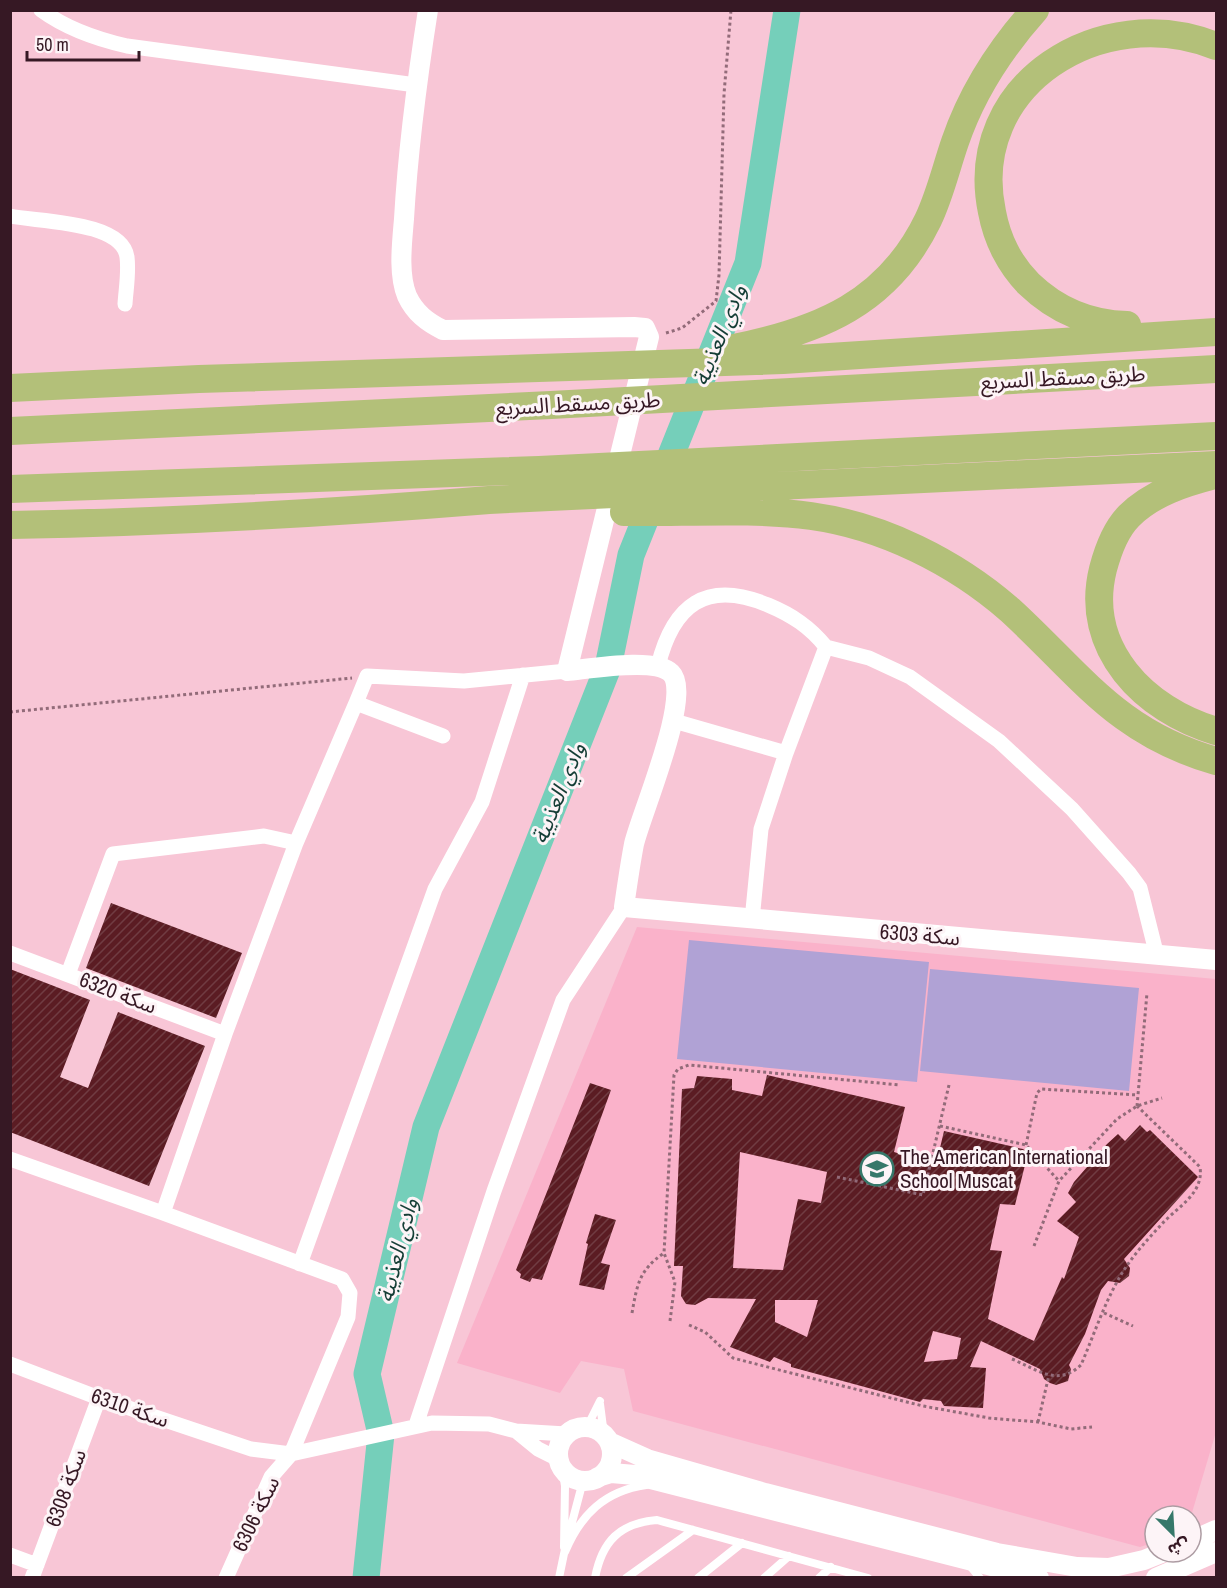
<svg xmlns="http://www.w3.org/2000/svg" width="1227" height="1588" viewBox="0 0 1227 1588" font-family="'Archivo Narrow','Noto Sans Arabic',sans-serif">
  <style>
    .built { fill: #fab2ca }
    .pitch { fill: #b0a2d5 }
    .lines { fill: none; stroke-linecap: round; stroke-linejoin: round }
    .river { stroke: #75cfba; stroke-width: 27 }
    .building { fill: url(#building-hatch); fill-rule: evenodd }
    .path { stroke: #926b79; stroke-width: 3; stroke-dasharray: 3 3; stroke-linecap: butt }
    .service { stroke: #fff; stroke-width: 8 }
    .minor { stroke: #fff; stroke-width: 15 }
    .tertiary { stroke: #fff; stroke-width: 20 }
    .motorway { stroke: #b3c079; stroke-width: 28 }
    .labels { text-anchor: middle; stroke-width: 6; stroke-linejoin: round; paint-order: stroke }
    .street-label { font-size: 21px; fill: #361824; stroke: #fdf4f7 }
    .poi-label { font-size: 21px; fill: #361824; stroke: #fdf4f7; text-anchor: start }
    .water-label { font-size: 22px; font-style: italic; fill: #153e36; stroke: #fdf4f7 }
  </style>
  <defs>
    <pattern id="building-hatch" width="6" height="6" patternUnits="userSpaceOnUse" patternTransform="scale(1.5)"><rect width="6" height="6" fill="#5b1c23"/><path d="M-1 1l2-2M0 6l6-6M5 7l2-2" fill="none" stroke="#703c42"/></pattern>
  </defs>
  <rect width="100%" height="100%" fill="#f8c6d6"/>
  <!-- built -->
  <path class="built" d="M637,927l579,52v453l-25,84h-36v26l-15,5 -507,-136 -9,-42 -43,-8 -21,32 -103,-30z"/>
  <!-- pitch -->
  <path class="pitch" d="M689,940l240,22 -12,120 -240,-23z
    M930,969l209,19 -10,103 -209,-20z"/>
  <g class="lines">
    <!-- river -->
    <path class="river" d="M366,1578l15,-144 -14,-60 59,-247 182,-460 23,-112 117,-292 39,-253"/>
  </g>
  <!-- building -->
  <path class="building" d="M111,903l131,50 -26,65 -130,-50z
    M10,969l80,31 -30,77 28,11 30,-76 87,34 -56,140 -139,-54z
    M767,1075l138,32 -11,45 42,13 8,-34 79,18 5,4 -13,52 -15,-1 -10,46 12,1 -14,68 46,22 28,-64 2,2 15,-42 -22,-16 19,-19 -8,-9 6,-11 33,-38 11,-10 7,7 15,-16 7,7 3,-2 48,47 -74,82 6,9 -1,8 -9,7 -12,-2 -7,9 -16,44 -16,31 2,4 -3,12 -12,4 -6,-2 -6,-4 -4,-10 -59,-28 -11,26 16,1 -3,40 -39,-2 -3,-5 -18,-2 -3,3 -129,-35v-3l-17,-7 -4,5 -40,-15 26,-48 -48,-1 -13,7 -9,-1 -5,-8 2,-30h-9l8,-177 12,-1 3,-12 35,3v11l30,6zM740,1152l87,20 -6,31 -23,-4 -15,71 -50,-2zM775,1300h43l-11,37 -32,-15zM933,1331l28,7 -4,21 -33,3z
    M590,1083l21,7 -69,190 -10,-2 -2,4 -10,-4 1,-4 -5,-4z
    M595,1214l21,6 -15,43 9,2 -6,25 -25,-5 9,-41 -2,-1z"/>
  <g class="lines">
    <!-- path -->
    <path class="path" d="M666,333l16,-5 34,-27 3,-26 5,-181 7,-84
      M10,712l342,-34
      M1137,1106l10,-113
      M940,1126l86,19 33,36
      M1026,1145l11,-52 4,-4 97,6
      M837,1177l86,18 26,-110
      M1034,1246l25,-65 58,-62 20,-13 25,-8
      M632,1313c5,-28 7,-43 32,-60
      M1104,1313l29,13
      M670,1321l5,-39 -11,-29 10,-178 4,-6 11,-4 211,20
      M689,1325l16,7 28,26 58,15 132,33 66,12 49,4 33,7 21,-2
      M1012,1359c26,11 46,28 69,6 12,-28 22,-58 37,-85 11,-20 27,-38 43,-55 16,-18 43,-31 39,-58l-63,-61
      M1038,1422l11,-47"/>
    <!-- service -->
    <path class="service" d="M600,1404l4,31
      M579,1428l11,-7 10,-20
      M562,1467l3,19 -1,61
      M569,1534l14,-53
      M565,1552c16,-38 40,-61 81,-67
      M971,1567l9,11
      M559,1578l6,-29
      M595,1578c7,-37 25,-55 62,-58l211,58
      M626,1578l67,-48
      M698,1578l44,-35
      M764,1578l25,-22
      M819,1578l12,-11"/>
    <!-- minor -->
    <path class="minor" d="M41,10c26,19 55,29 86,36l289,39
      M10,216c29,6 112,5 117,41 2,15 -1,32 -2,47
      M658,666c15,-61 48,-87 110,-61 24,10 42,22 58,42
      M356,703l11,-27 97,5 103,-10
      M674,721l112,32
      M752,920l9,-91 25,-76 40,-106 43,11 41,19 89,64 73,68 57,64 11,15 17,68
      M10,953l215,81
      M68,974l45,-120 151,-18 32,7
      M10,1159l153,54 62,-179 71,-191 60,-140 87,33
      M163,1213l179,66 8,14 -2,24 -57,137 -20,23 -45,101
      M300,1264l135,-375 47,-87 41,-127
      M10,1364l89,34 152,51 40,5 141,-31 57,1 27,7 50,3
      M416,1425l78,-234 69,-191 61,-93
      M516,1431l22,18 20,10
      M10,1555l27,10
      M32,1578l67,-180"/>
    <!-- tertiary -->
    <path class="tertiary" d="M428,10c-11,70 -20,139 -24,209 -2,24 -6,55 3,77 8,17 20,26 36,34l191,-3 11,1 4,9 -82,334c22,-2 88,-14 104,2 22,21 -30,141 -37,171 -4,21 -7,42 -10,63l592,53
      M558 1454a27 27 0 1 1 54 0a27 27 0 1 1-54 0Z
      M609,1442l38,17 118,34 232,60 80,14 32,1 35,-8 20,-8
      M598,1477l13,-4 24,2 404,103
      M1191,1541l25,-11
      M1156,1578l60,-26"/>
    <!-- motorway -->
    <path class="motorway" d="M1127,325c-37,-1 -71,-15 -98,-41 -19,-19 -32,-45 -37,-72 -27,-128 110,-212 224,-166
      M734,348c85,-17 154,-45 194,-128 12,-25 18,-52 27,-78 17,-50 45,-93 80,-132
      M10,388l189,-9 584,-19 433,-28
      M10,431l541,-26 665,-36
      M1215,475c-31,8 -63,18 -86,41 -14,14 -21,34 -26,53 -20,80 42,141 113,162
      M10,489l529,-19 677,-34
      M624,512c59,1 128,-4 187,4 72,10 144,46 199,94 71,65 107,123 206,151
      M10,525c160,-3 320,-12 479,-25l727,-35"/>
  </g>
  <!-- icons -->
  <defs>
    <symbol id="school-ring" viewBox="-11 -11 22 22"><circle r="9.5" fill="#fdf4f7" stroke="#36786a" stroke-width="1.5"/><path d="M0-5L7-2L0 1L-7-2ZM-4 1L0 2.5L4 1V4Q0 6-4 4Z" fill="#36786a"/></symbol>
  </defs>
  <g fill-rule="evenodd">
    <use href="#school-ring" x="858" y="1150" width="38" height="38"/>
  </g>
  <g class="labels">
    <!-- street labels -->
    <g class="street-label">
      <text transform="translate(1063 378) rotate(-3)" y="7">طريق مسقط السريع</text>
      <text transform="translate(578 404) rotate(-3)" y="7">طريق مسقط السريع</text>
      <text transform="translate(920 935) rotate(5)" y="7">سكة 6303</text>
      <text transform="translate(118 993) rotate(21)" y="7">سكة 6320</text>
      <text transform="translate(130 1408) rotate(19)" y="7">سكة 6310</text>
      <text transform="translate(66 1488) rotate(-70)" y="7">سكة 6308</text>
      <text transform="translate(256 1514) rotate(-64)" y="7">سكة 6306</text>
    </g>
    <!-- poi labels -->
    <g class="poi-label">
      <text x="900" y="1164">The American International<tspan x="900" dy="24">School Muscat</tspan></text>
    </g>
    <!-- water labels -->
    <g class="water-label">
      <text transform="translate(719 335) rotate(-68)" y="8">وادي العذيبة</text>
      <text transform="translate(558 793) rotate(-68)" y="8">وادي العذيبة</text>
      <text transform="translate(397 1250) rotate(-76)" y="8">وادي العذيبة</text>
    </g>
  </g>
  <!-- border -->
  <rect width="1227" height="1588" fill="none" stroke="#361824" stroke-width="24"/>
  <!-- north arrow -->
  <g transform="translate(1173 1534) rotate(156)"><circle r="28" fill="#fdf4f7" stroke="#ad9ca3" stroke-width="1.5"/>
  <path d="M0-4.5L10 22L0 15L-10 22Z" fill="#36786a"/>
  <text y="-9" font-size="16" font-weight="bold" text-anchor="middle" fill="#361824">ش</text>
  </g>
  <!-- scale -->
  <path d="M27 51v9h112v-9" fill="none" stroke="#361824" stroke-width="3"/>
  <text x="36" y="51" font-size="18" fill="#361824" stroke="#fdf4f7" stroke-width="4.5" paint-order="stroke">50 m</text>
</svg>
